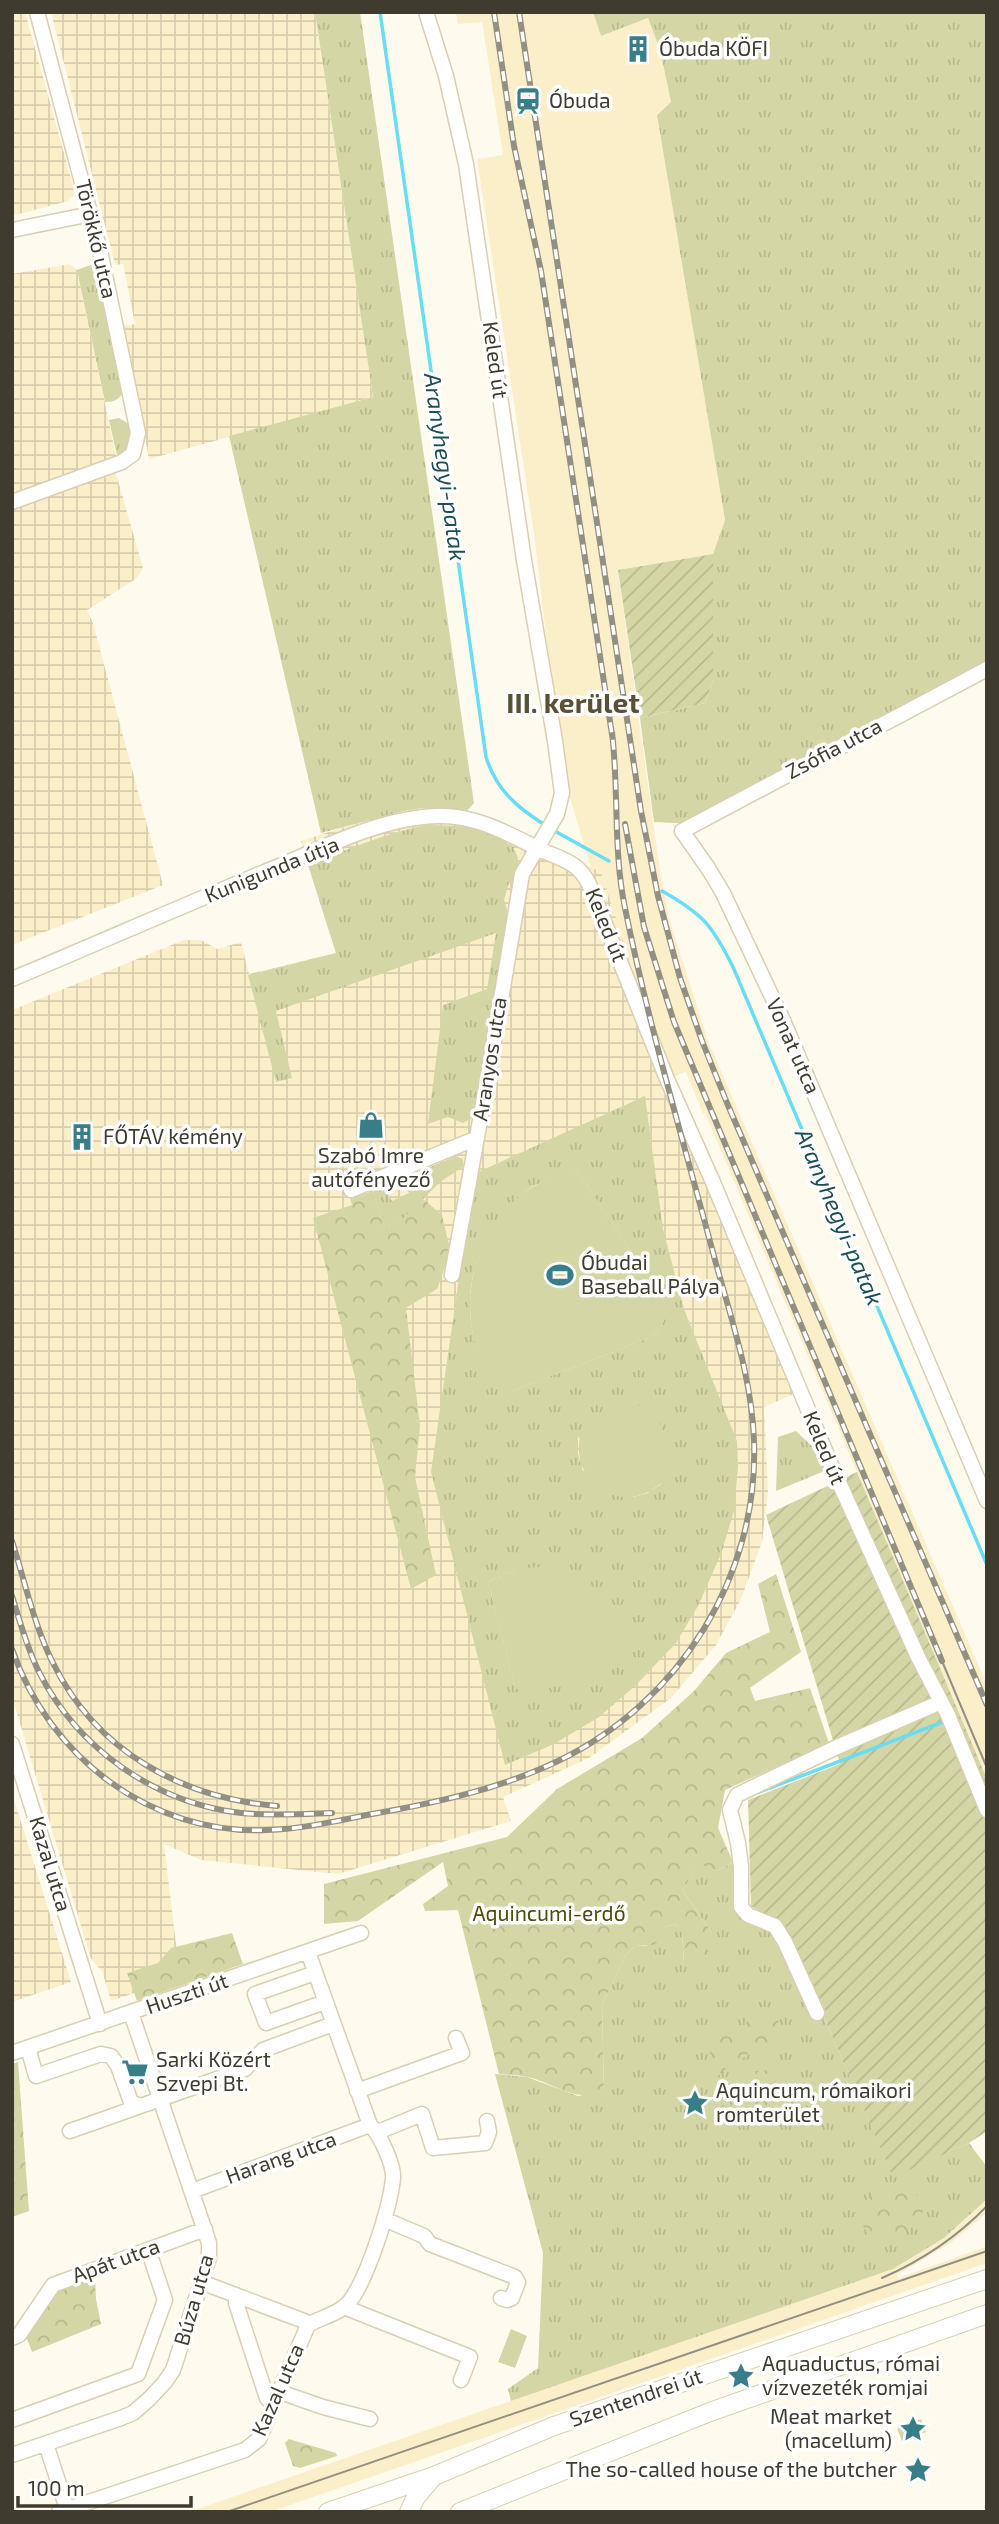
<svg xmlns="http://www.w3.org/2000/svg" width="999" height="2524" viewBox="0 0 999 2524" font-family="'Exo 2',sans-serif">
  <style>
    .built { fill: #fbefc9 }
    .industrial { fill: url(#industrial-grid) }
    .grass { fill: url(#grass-tufts); fill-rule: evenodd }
    .forest { fill: url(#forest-crowns) }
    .garden { fill: url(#garden-furrows) }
    .pitch { fill: #d4d7a5 }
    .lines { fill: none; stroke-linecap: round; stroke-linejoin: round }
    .stream { stroke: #68ddf4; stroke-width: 3.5 }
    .minor-casing { stroke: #d9cfb2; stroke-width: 17 }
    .major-casing { stroke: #d9cfb2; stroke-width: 20 }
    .minor { stroke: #fff; stroke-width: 14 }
    .major { stroke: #fff; stroke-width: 18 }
    .tram { stroke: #938f83; stroke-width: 2 }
    .rail-casing { stroke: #938f83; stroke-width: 6 }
    .rail { stroke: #fff; stroke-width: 3.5; stroke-dasharray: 10; stroke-linecap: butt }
    .labels { text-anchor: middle; stroke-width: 7; stroke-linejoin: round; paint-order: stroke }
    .poi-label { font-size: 21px; fill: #3f3b2f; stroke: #fff; text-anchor: start }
    .street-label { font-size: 21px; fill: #3f3b2f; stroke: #fff }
    .park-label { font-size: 21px; fill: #4b4c07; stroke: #fff }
    .water-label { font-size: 23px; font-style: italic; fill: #1b4e58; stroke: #fff }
    .district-label { font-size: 28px; font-weight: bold; fill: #595137; stroke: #fff }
  </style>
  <defs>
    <pattern id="industrial-grid" width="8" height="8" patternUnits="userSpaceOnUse" patternTransform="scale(1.75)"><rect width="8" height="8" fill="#fbefc9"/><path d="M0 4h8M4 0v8" fill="none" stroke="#d8cead"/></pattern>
    <pattern id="grass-tufts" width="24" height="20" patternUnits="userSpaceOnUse" patternTransform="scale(1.75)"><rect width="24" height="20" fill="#d4d7a5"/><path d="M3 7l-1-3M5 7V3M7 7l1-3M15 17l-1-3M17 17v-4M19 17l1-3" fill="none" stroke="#b7b98e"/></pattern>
    <pattern id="forest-crowns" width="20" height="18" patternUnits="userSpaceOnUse" patternTransform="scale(1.75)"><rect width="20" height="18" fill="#d4d7a5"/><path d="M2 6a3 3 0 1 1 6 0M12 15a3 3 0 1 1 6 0" fill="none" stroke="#b7b98e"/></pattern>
    <pattern id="garden-furrows" width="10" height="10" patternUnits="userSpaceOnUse" patternTransform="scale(1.75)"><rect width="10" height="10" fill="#d4d7a5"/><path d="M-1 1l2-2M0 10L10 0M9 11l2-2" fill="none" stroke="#b7b98e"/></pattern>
  </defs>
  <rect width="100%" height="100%" fill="#fefbee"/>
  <!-- built -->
  <path class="built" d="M456,12h137l8,24 47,-18 12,32 11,52 -14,13 68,405 -12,34 -95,16 42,301 9,47 39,123 279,644v94l-282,-666 -2,1 -17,-42 -24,9 -17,-72 -44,-136 -10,-5 -23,-77 -13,-79 -21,-178 -57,-375 26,-4 -21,-133 -24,2z
    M987,2199v13l-17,15 -21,17 -52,31 2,3 88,-32v17l-717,249h-81l704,-243 51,-31z"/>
  <!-- industrial -->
  <path class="industrial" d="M12,12h13l50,181 -7,8 -56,15z
    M51,12h264l58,385 -224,62 -25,-133 11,-2 -12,-60 -8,1z
    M70,264l7,6 39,186 -3,6 -101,35v-223z
    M115,470l28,98 -6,10 -50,32 6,13 70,262 -151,60v-438z
    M423,808l42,5 136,59 44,137 18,72 131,313 -30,13 4,84 -6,51 -21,57 -25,46 -45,53 -82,60 -86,39 8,24 -173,53 -137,-14 -37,-16 16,133 -69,24 -9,-30 -11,-12 -79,-262v-687l172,-70h17l16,9 24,-7 8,32 87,-21 -35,-112 71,-23z
    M12,1793l59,189 -59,20z"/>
  <!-- grass -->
  <path class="grass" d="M315,12h45l114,791 -9,10 -42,-5 -19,3 -83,22 -92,-397 144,-39z
    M593,12h394v664l-292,148 -41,-2 -14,-104 65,-15 8,-23v-126l12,-34 -68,-405 14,-13 -11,-52 -12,-32 -47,18z
    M96,263l28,126c-3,10 -9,13 -19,13l-28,-132z
    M119,418l10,6c3,14 2,28 -11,36l-9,-40z
    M426,825l40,1 29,9 18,12 4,8 2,9 -5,17 -5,2 -5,17 4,13 -34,204 -11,6 -15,-6 -20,7 15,-119 44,-16 9,-56 -220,78 16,67 -16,4 -28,-107 88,-22 -28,-88c39,-15 77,-32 118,-40z
    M645,1096l18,133 21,80 53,132 1,26 -4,44 -13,43 -23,52 -22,37 -41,43 -36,31 -45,27 -49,21 -74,-293 43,-298zM576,1169l87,130c7,17 -1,32 -17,40l-141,55c-12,-17 -24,-32 -30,-52 -14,-50 1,-98 35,-135 7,-8 16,-17 25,-22 13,-6 27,-10 41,-16zM578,1437l83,47 -13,9 -14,4 -52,-27 -4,-16zM516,1569l91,30 11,16 11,34 -114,38 -27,-105z
    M456,1156l7,3v8l-23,15 -35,35 -20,16 -12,-42 10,-5 9,15 17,-8 -7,-14z
    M796,1431l26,25 5,14 -51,21 2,-54z
    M697,1862l20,9 16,-9 5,1 -1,38 31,26 55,88 70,161 76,-33 18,24v32l-43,39 -51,31 -382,132 -3,-12 30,-21 5,-115 -48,-179 32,3 51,19 26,-5 -2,-86 24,-50 9,-9h11l19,-19 11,-3 6,9 2,31 28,-31 -29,-42z
    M921,2419l5,13 -24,9 -5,-13z"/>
  <!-- forest -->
  <path class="forest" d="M373,1191l12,41 20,-15 17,-19 20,17 7,30 -4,22 -8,22 -31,19 14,118 -5,51 21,98 -25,14 -98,-371 39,-13 -2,-7z
    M776,1574l25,78 -51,36 5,13 55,-13 19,55 -104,47 -7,38 15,34 -16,9 -20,-8 -14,28 29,42 -2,12 -18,24 -8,-5 -2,-31 -6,-9 -11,3 -10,18 -20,1 -9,9 -24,50 2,86c-28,13 -50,-8 -76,-14 -10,-2 -20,-2 -29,-3l-41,-164 -33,1 -2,-7 25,-18 -5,-24 -85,59 -34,3v-40l183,-47 50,-48 85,-51 52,-47 32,-38 44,-21 -12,-48z
    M232,1933l11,31 -106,37 -10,-28 31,-10 13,-15z
    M762,2010l15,9 5,11c-9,13 -13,19 -29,19l-12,11 -15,2 -1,8 -11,9 -2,-8v-14l-8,-16 7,-9 17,-12 4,6v11h8l4,-5 4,-17z
    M18,2062l11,149 -17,6v-153z
    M754,2071h14l29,5 1,21c-17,20 -30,37 -57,21 -7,-4 -13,-7 -18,-14l21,-28z
    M898,2184l17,8 10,16c-17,25 -22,27 -53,31l-12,-17c5,-26 13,-31 38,-38z
    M95,2277l1,22 5,25 -69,28 -6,-16 32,-45z
    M289,2439l47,14 1,3 -37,12 -7,-2 -8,-23z"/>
  <!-- garden -->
  <path class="garden" d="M713,554v126l-8,23 -65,15 -22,-148z
    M857,1472l130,307v352l-18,12 -76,34 -70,-162 -44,-92 -28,-17 -3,-106 92,-36 -74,-249z"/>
  <!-- pitch -->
  <path class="pitch" d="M576,1169l87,130c7,18 0,31 -17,40l-141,55c-8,-10 -17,-20 -22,-31 -30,-60 -6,-145 53,-178 13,-7 26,-12 40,-16z
    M646,1404l8,4 4,7 14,55c-40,59 -117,12 -86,-51z
    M539,1567c41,5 78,27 88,70 2,9 4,17 2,27l-99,30 -7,-1 -8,-6 -27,-105 28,-13z
    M511,2329l16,7 -12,32 -17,-6z"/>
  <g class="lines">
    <!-- stream -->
    <path class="stream" d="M380,12l106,745c10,32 30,50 59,68
      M551,829l58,32
      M662,891c41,23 50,34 71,76l254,598
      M759,1792l189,-72"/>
    <defs>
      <path id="minor" d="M426,12l20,64 20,88 58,396 31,181 7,52 -5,21 -35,60 -33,197 -37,204
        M12,230l79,-16
        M12,502l110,-40 11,-8 5,-21 -38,-182 -63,-239
        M987,669l-305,162 26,37 15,25 59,125 205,483
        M12,979c89,-37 176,-76 265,-112 50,-21 106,-50 162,-51 36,-1 68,17 100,33 21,10 39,12 50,35l78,195 45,101 120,287 86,190 30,58 39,95
        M351,1190l126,-52
        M12,1744l88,280
        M315,1973l-60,21 11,29 59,-21
        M817,2013l-32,-71 -10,-16 -27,-11 -7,-8v-41l-3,-23 -8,-33 7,-15 100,-48 104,-45
        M28,2048l8,28 65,-22 10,2 7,10 13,36 9,4
        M12,2053l349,-120
        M357,2091l105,-38 -6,-15
        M70,2131l175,-62 18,-19 70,-26
        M378,2132l44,-18 11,34 52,-5 4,-11 -2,-11
        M192,2191l178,-66
        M384,2219l40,17 6,8 85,33 3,5 -6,16 -5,2 -6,-2
        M201,2282l103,39 4,4
        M236,2295v8l31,95 7,7
        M344,2307l126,50 -9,23
        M12,2338l7,-3 34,-50 152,-56
        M280,2392l43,15 47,12
        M12,2420l126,-46 27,-74 -13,-39
        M46,2444l21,65
        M12,2455l109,-37 12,-5 16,-14 16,-17 8,-12 36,-112v-15l-78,-230
        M59,2512l186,-62 14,-11 49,-114c13,-8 32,-11 42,-24 18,-24 40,-93 43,-123 1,-13 -13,-44 -23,-53l-62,-173"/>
      <path id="major" d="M328,2512l106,-36 120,-50 433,-147
        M409,2512l7,-15 18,-21
        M460,2512l250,-100 277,-98"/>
    </defs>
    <!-- minor casing -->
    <use href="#minor" class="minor-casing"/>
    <!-- major casing -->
    <use href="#major" class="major-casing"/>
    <!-- minor -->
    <use href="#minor" class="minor"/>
    <!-- major -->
    <use href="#major" class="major"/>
    <!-- tram -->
    <path class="tram" d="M942,1661l45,107
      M882,2278c39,-17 75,-41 105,-72
      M227,2512l760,-261"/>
    <defs>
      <path id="rail" d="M494,12l20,134 27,125 72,470
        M519,12l122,799 17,85 22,82 22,63 25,62 260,602
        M625,824l19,103 30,95 268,639
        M12,1541c13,41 22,84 41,122 44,89 129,135 224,143
        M12,1596c8,26 15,52 27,76 39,77 116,131 202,141 30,3 61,1 91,0
        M12,1649c37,108 139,186 255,181 35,-1 70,-9 105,-16 63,-11 128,-25 186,-53 121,-58 201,-185 196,-320 -2,-62 -23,-123 -39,-181 -31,-117 -66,-233 -90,-352 -12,-57 -6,-117 -13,-176"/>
    </defs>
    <!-- rail casing -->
    <use href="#rail" class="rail-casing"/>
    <!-- rail -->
    <use href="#rail" class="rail"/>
  </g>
  <!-- icons -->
  <defs>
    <symbol id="building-bare" viewBox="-9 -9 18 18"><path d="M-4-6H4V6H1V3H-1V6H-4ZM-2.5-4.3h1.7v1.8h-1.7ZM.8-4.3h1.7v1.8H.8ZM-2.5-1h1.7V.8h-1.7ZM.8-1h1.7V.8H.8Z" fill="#387e89" stroke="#fff" stroke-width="2.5" paint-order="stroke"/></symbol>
    <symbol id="station-bare" viewBox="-9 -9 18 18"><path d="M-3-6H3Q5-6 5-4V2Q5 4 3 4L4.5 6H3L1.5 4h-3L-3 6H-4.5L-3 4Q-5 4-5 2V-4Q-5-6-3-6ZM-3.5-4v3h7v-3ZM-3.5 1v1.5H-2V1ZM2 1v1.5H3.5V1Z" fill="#387e89" stroke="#fff" stroke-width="2.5" paint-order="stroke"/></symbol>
    <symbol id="shop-bare" viewBox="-9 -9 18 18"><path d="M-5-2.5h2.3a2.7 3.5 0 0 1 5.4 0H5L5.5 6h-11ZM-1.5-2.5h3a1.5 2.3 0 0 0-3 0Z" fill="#387e89" stroke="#fff" stroke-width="2.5" paint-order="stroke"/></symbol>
    <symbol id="stadium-bare" viewBox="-9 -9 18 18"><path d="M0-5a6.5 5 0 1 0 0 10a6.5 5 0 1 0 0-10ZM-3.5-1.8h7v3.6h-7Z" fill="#387e89" stroke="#fff" stroke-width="2.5" paint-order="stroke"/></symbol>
    <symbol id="supermarket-bare" viewBox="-9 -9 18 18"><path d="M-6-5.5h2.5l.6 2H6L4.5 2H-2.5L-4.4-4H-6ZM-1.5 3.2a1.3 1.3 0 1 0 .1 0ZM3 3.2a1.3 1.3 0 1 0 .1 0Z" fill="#387e89" stroke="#fff" stroke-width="2.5" paint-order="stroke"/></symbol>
    <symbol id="sight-bare" viewBox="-9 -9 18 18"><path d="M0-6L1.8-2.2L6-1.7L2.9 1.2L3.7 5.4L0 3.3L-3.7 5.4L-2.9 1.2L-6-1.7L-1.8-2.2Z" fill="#387e89" stroke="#fff" stroke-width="2.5" paint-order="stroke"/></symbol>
  </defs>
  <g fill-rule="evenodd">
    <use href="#building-bare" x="619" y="30" width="38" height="38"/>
    <use href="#station-bare" x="509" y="82" width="38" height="38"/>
    <use href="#shop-bare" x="352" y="1106" width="38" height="38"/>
    <use href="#building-bare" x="63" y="1118" width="38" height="38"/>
    <use href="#stadium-bare" x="541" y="1256" width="38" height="38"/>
    <use href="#supermarket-bare" x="116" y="2053" width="38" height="38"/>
    <use href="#sight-bare" x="676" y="2084" width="38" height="38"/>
    <use href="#sight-bare" x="722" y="2357" width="38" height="38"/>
    <use href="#sight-bare" x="894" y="2410" width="38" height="38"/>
    <use href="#sight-bare" x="899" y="2451" width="38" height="38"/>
  </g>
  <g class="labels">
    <!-- poi labels -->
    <g class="poi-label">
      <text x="659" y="56">Óbuda KÖFI</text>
      <text x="549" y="108">Óbuda</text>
      <text x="103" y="1144">FŐTÁV kémény</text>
      <text x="371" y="1163" text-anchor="middle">Szabó Imre<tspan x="371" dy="24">autófényező</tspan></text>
      <text x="581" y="1270">Óbudai<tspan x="581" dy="24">Baseball Pálya</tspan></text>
      <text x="156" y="2067">Sarki Közért<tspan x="156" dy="24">Szvepi Bt.</tspan></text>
      <text x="716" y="2098">Aquincum, rómaikori<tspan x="716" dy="24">romterület</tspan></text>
      <text x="762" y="2371">Aquaductus, római<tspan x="762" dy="24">vízvezeték romjai</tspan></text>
      <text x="892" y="2424" text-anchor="end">Meat market<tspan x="892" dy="24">(macellum)</tspan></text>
      <text x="897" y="2477" text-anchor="end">The so-called house of the butcher</text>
    </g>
    <!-- street labels -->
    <g class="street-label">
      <text transform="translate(96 239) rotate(77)" y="7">Törökkő utca</text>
      <text transform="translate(495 360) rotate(82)" y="7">Keled út</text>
      <text transform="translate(834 749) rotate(-28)" y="7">Zsófia utca</text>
      <text transform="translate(272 870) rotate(-22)" y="7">Kunigunda útja</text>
      <text transform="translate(606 925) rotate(68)" y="7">Keled út</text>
      <text transform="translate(793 1046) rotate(66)" y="7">Vonat utca</text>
      <text transform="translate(490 1059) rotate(-81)" y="7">Aranyos utca</text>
      <text transform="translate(824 1448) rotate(67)" y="7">Keled út</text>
      <text transform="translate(50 1864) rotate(73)" y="7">Kazal utca</text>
      <text transform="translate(187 1994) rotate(-19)" y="7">Huszti út</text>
      <text transform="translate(281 2158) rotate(-20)" y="7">Harang utca</text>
      <text transform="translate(116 2261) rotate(-20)" y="7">Apát utca</text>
      <text transform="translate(194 2300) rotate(-74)" y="7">Búza utca</text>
      <text transform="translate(278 2390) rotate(-66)" y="7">Kazal utca</text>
      <text transform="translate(636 2398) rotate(-19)" y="7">Szentendrei út</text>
    </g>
    <!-- park labels -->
    <g class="park-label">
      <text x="549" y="1921">Aquincumi-erdő</text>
    </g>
    <!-- water labels -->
    <g class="water-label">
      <text transform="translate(445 467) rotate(82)" y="8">Aranyhegyi-patak</text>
      <text transform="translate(839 1217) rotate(67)" y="8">Aranyhegyi-patak</text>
    </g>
    <!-- district labels -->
    <g class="district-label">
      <text x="573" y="713">III. kerület</text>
    </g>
  </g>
  <!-- border -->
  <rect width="999" height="2524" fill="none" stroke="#3f3b2f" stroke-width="28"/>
  <!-- scale -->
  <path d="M18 2496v10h173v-10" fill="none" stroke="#3f3b2f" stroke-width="3.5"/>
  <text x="28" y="2496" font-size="21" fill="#3f3b2f" stroke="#ffffff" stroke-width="5" paint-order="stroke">100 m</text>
</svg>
